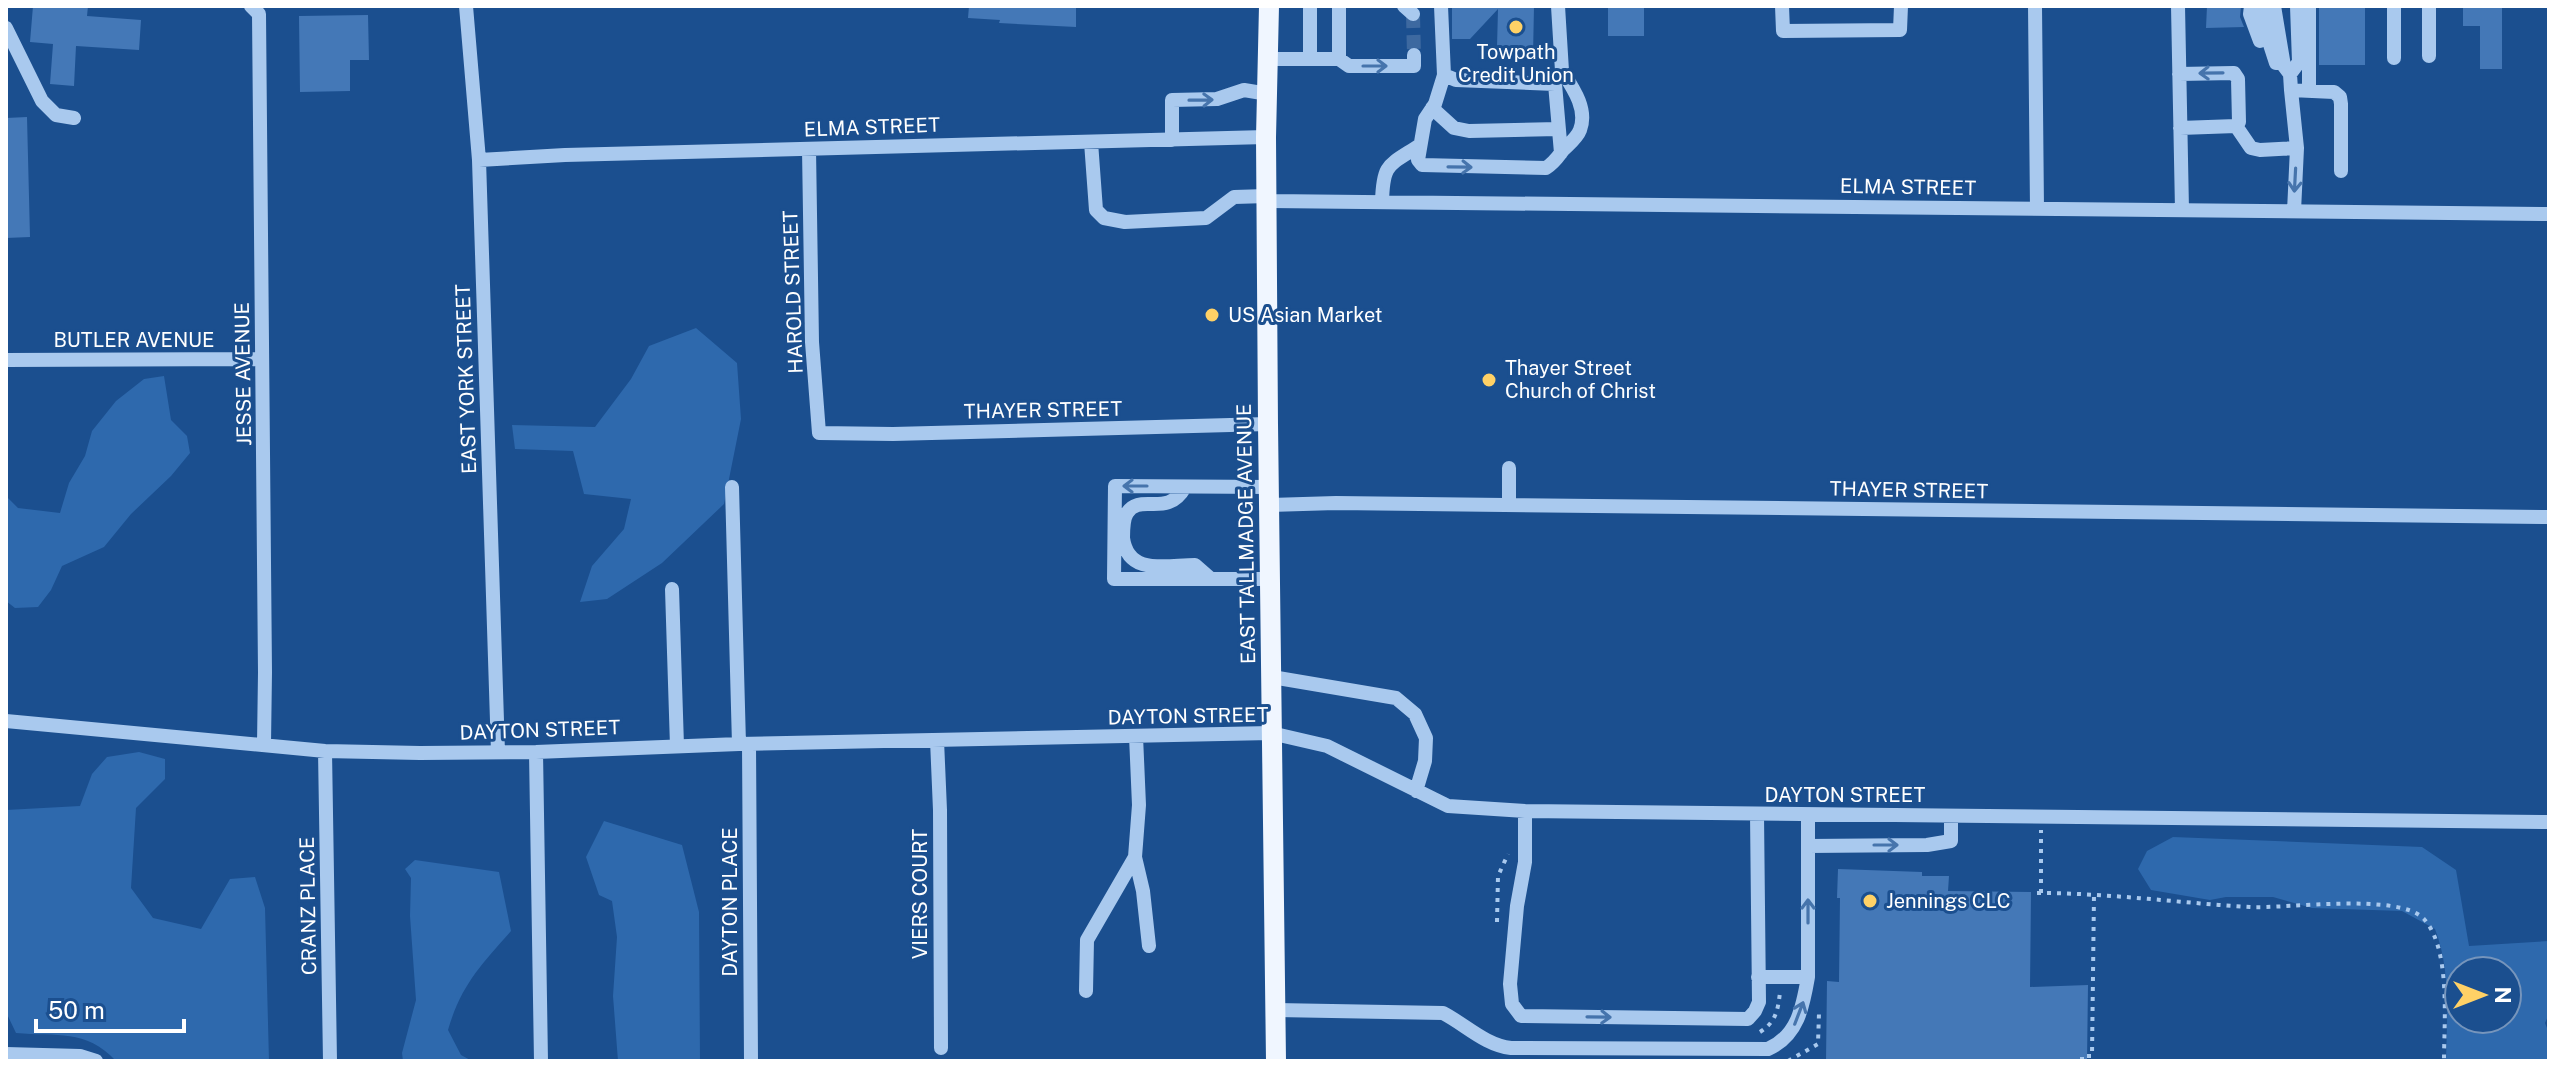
<svg xmlns="http://www.w3.org/2000/svg" width="2555" height="1067" viewBox="0 0 2555 1067" font-family="'Public Sans',sans-serif">
  <style>
    .green { fill: #2e69ad; fill-rule: evenodd }
    .building { fill: #4478b7 }
    .lines { fill: none; stroke-linecap: round; stroke-linejoin: round }
    .minor-tunnel { stroke: #3d69a0; stroke-width: 14; stroke-dasharray: 14 7; stroke-linecap: butt }
    .path { stroke: #a9c9ee; stroke-width: 4; stroke-dasharray: 4 6; stroke-linecap: butt }
    .minor { stroke: #a9c9ee; stroke-width: 14 }
    .major { stroke: #f0f6ff; stroke-width: 20 }
    .oneway { stroke: #4674ac }
    .poi-dot { fill: #ffd166; stroke: #1b4f8f; stroke-width: 3 }
    .labels { text-anchor: middle; stroke-width: 6; stroke-linejoin: round; paint-order: stroke }
    .poi-label { font-size: 20px; fill: #fff; stroke: #1b4f8f; text-anchor: start }
    .street-label { font-size: 20px; fill: #fff; stroke: #1b4f8f }
  </style>
  <rect width="100%" height="100%" fill="#1b4f8f"/>
  <!-- green -->
  <path class="green" d="M696,328l41,35 4,56 -17,85 -62,59 -55,36 -27,3 12,-36 32,-37 7,-30 -47,-5 -11,-43 -58,-2 -3,-24 83,2 36,-48 18,-33z
    M164,376l7,44 16,16 3,17 -19,23 -40,38 -27,33 -42,19 -11,24 -13,17 -23,1 -9,-7v-105l12,12 42,5 9,-30 16,-27 7,-25 24,-30 28,-22z
    M139,752l26,7v20l-29,29 -5,80 22,30 48,11 29,-50 25,-2 10,31 4,153h-153c-31,-33 -59,-24 -100,-28l-10,-21v-202l74,-4 12,-32 15,-17z
    M604,821l78,24 17,67 1,149h-82l-5,-65 4,-59 -5,-36 -13,-6 -13,-38z
    M2173,837l249,10 34,23 13,76 80,-5v73l-4,9 4,10v28h-103c1,-43 5,-91 -11,-132l-33,-18 -90,-3 -39,-11h-47l-16,3 -59,-10 -13,-21 9,-18zM2507,971v48h-48v-48z
    M415,860l84,12 12,59c-30,34 -50,54 -63,99l13,25 11,6h-69l-1,-8 14,-53 -6,-84 1,-38 -6,-9z"/>
  <!-- building -->
  <path class="building" d="M33,6h55l-1,10 54,4 -2,30 -63,-4 -2,40 -24,-2 3,-40 -23,-2z
    M969,6h107v21l-77,-4 1,-3 -32,-2z
    M1452,6h82l-1,50h-27v-9h-9l1,-38 -28,30h-18z
    M1608,6h36v30h-36z
    M2207,6h34l-1,11 4,10 -38,1z
    M2319,6h46v59h-46z
    M2463,6h39v63h-22v-43h-17z
    M368,15l1,45h-19v31l-50,1 -1,-76z
    M27,117l3,120 -24,1v-120z
    M1838,869l84,3v4h27l-1,15 83,1 -1,95 58,-2 -1,76h-261l1,-80 12,1 1,-84h-3z"/>
  <g class="lines">
    <!-- minor-tunnel -->
    <path class="minor-tunnel" d="M1413,14l1,41"/>
    <!-- path -->
    <path class="path" d="M2037,893c72,0 142,10 213,14 36,2 149,-15 174,12 27,30 20,103 20,142
      M2041,893v-63
      M1497,922l1,-46 10,-22
      M1760,1032c16,-10 18,-22 20,-40
      M1788,1061l30,-17 1,-31
      M2082,1061v-5h10l2,-162"/>
    <!-- minor -->
    <path class="minor" d="M251,6l8,8 6,658 -1,72
      M466,6l13,154 19,592
      M1310,6v53
      M1404,6l9,8
      M1441,6l3,69 12,5 99,4 7,-13 -4,-65
      M1782,6l1,25 117,-1 1,-24
      M2035,6l2,203
      M2178,6l4,204
      M2251,6l-1,8 10,27
      M2263,6l1,20 12,37
      M2274,6l10,60 6,8
      M2309,6v84
      M2394,6v52
      M2429,6v50
      M6,28l36,73 14,14 18,3
      M1268,59h71v-53
      M1339,59l10,7h65v-11
      M2179,74l55,-1 4,6 1,43 -3,4 -56,2
      M1444,75l-9,29 -10,15 -7,41 4,5 124,3c9,-6 11,-10 17,-18 6,-6 14,-12 17,-20 8,-21 -7,-42 -18,-59
      M1555,84l6,69
      M2291,90l-1,-16 9,-12 -2,-56
      M1432,108l22,20 15,3 89,-2
      M2236,126l15,22 9,2 37,-2 -6,-58 43,2 6,5 1,7v67
      M1172,140v-40l45,-1 27,-9 24,4
      M1091,142l5,68 8,8 21,4 81,-4 28,-21 33,-1
      M809,149l3,193 7,91 74,1 375,-10
      M479,160l86,-5 701,-18
      M1267,201l1282,13
      M1382,202c1,-39 6,-36 38,-57
      M2294,211l3,-63
      M6,360l255,-1
      M732,487l7,257
      M1185,487c-18,32 -45,5 -58,26 -4,6 -4,18 -4,25 5,38 43,27 72,27l16,14
      M1269,487l-154,-1 -1,93h156
      M1269,505l67,-2 1213,14
      M1509,505v-37
      M672,589l5,157
      M1272,677l124,21 19,16 11,24 -1,23 -9,30
      M6,721l319,30 95,2 116,-1 203,-8 532,-11 56,13 121,60 77,5 1024,11
      M937,740l3,70 1,238
      M749,744l2,317
      M325,751l5,310
      M536,752l5,309
      M1525,811v51l-8,44 -7,78 2,20 9,12 227,3 7,-8 4,-9 -2,-188
      M1808,846l119,-1 24,-4v-25
      M1135,857l8,34 6,55
      M1758,977h50
      M1086,991l1,-51 48,-83 4,-52 -3,-69
      M1276,1010l167,3c23,12 42,32 68,35l257,1c30,-13 35,-43 40,-72v-162
      M6,1054l74,2 16,5"/>
    <!-- major -->
    <path class="major" d="M1269,6l-3,131 2,287 8,637"/>
  </g>
  <!-- one-way arrows -->
  <defs><path id="oneway-shaft" d="M-6 0H5M1.5-3L5.5 0L1.5 3" fill="none" stroke-width="1.6" stroke-linecap="round" stroke-linejoin="round" transform="scale(2)"/></defs>
  <g class="oneway">
    <use href="#oneway-shaft" transform="translate(1375 66)"/>
    <use href="#oneway-shaft" transform="translate(2211 73) rotate(179)"/>
    <use href="#oneway-shaft" transform="translate(1201 100) rotate(-1)"/>
    <use href="#oneway-shaft" transform="translate(1460 167) rotate(1)"/>
    <use href="#oneway-shaft" transform="translate(2295 180) rotate(93)"/>
    <use href="#oneway-shaft" transform="translate(1135 486) rotate(-180)"/>
    <use href="#oneway-shaft" transform="translate(1886 845)"/>
    <use href="#oneway-shaft" transform="translate(1808 911) rotate(-90)"/>
    <use href="#oneway-shaft" transform="translate(1799 1013) rotate(-69)"/>
    <use href="#oneway-shaft" transform="translate(1599 1017) rotate(1)"/>
  </g>
  <!-- markers -->
  <g class="poi-dot">
    <circle cx="1516" cy="27" r="8"/>
    <circle cx="1212" cy="315" r="8"/>
    <circle cx="1489" cy="380" r="8"/>
    <circle cx="1870" cy="901" r="8"/>
  </g>
  <g class="labels">
    <!-- poi labels -->
    <g class="poi-label">
      <text x="1516" y="59" text-anchor="middle">Towpath<tspan x="1516" dy="23">Credit Union</tspan></text>
      <text x="1228" y="322">US Asian Market</text>
      <text x="1505" y="375">Thayer Street<tspan x="1505" dy="23">Church of Christ</tspan></text>
      <text x="1886" y="908">Jennings CLC</text>
    </g>
    <!-- street labels -->
    <g class="street-label">
      <text transform="translate(872 127) rotate(-2)" y="7">ELMA STREET</text>
      <text transform="translate(1908 187) rotate(1)" y="7">ELMA STREET</text>
      <text transform="translate(793 292) rotate(-92)" y="7">HAROLD STREET</text>
      <text x="134" y="347">BUTLER AVENUE</text>
      <text transform="translate(243 374) rotate(-91)" y="7">JESSE AVENUE</text>
      <text transform="translate(466 379) rotate(-92)" y="7">EAST YORK STREET</text>
      <text transform="translate(1043 410) rotate(-1)" y="7">THAYER STREET</text>
      <text transform="translate(1909 490) rotate(1)" y="7">THAYER STREET</text>
      <text transform="translate(1246 534) rotate(-91)" y="7">EAST TALLMADGE AVENUE</text>
      <text transform="translate(1188 716) rotate(-1)" y="7">DAYTON STREET</text>
      <text transform="translate(540 730) rotate(-2)" y="7">DAYTON STREET</text>
      <text x="1845" y="802">DAYTON STREET</text>
      <text transform="translate(920 894) rotate(-90)" y="7">VIERS COURT</text>
      <text transform="translate(730 902) rotate(-90)" y="7">DAYTON PLACE</text>
      <text transform="translate(308 906) rotate(-91)" y="7">CRANZ PLACE</text>
    </g>
  </g>
  <!-- border -->
  <rect width="2555" height="1067" fill="none" stroke="#ffffff" stroke-width="16"/>
  <!-- north arrow -->
  <g transform="translate(2483 995) rotate(90)"><circle r="38" fill="#1b4f8f" stroke="#7695bc" stroke-width="2"/>
  <path d="M0-6L14 30L0 20L-14 30Z" fill="#ffd166"/>
  <text y="-12" font-size="22" font-weight="bold" text-anchor="middle" fill="#ffffff">N</text>
  </g>
  <!-- scale -->
  <path d="M36 1019v12h148v-12" fill="none" stroke="#ffffff" stroke-width="4"/>
  <text x="48" y="1019" font-size="24" fill="#ffffff" stroke="#1b4f8f" stroke-width="6" paint-order="stroke">50 m</text>
</svg>
